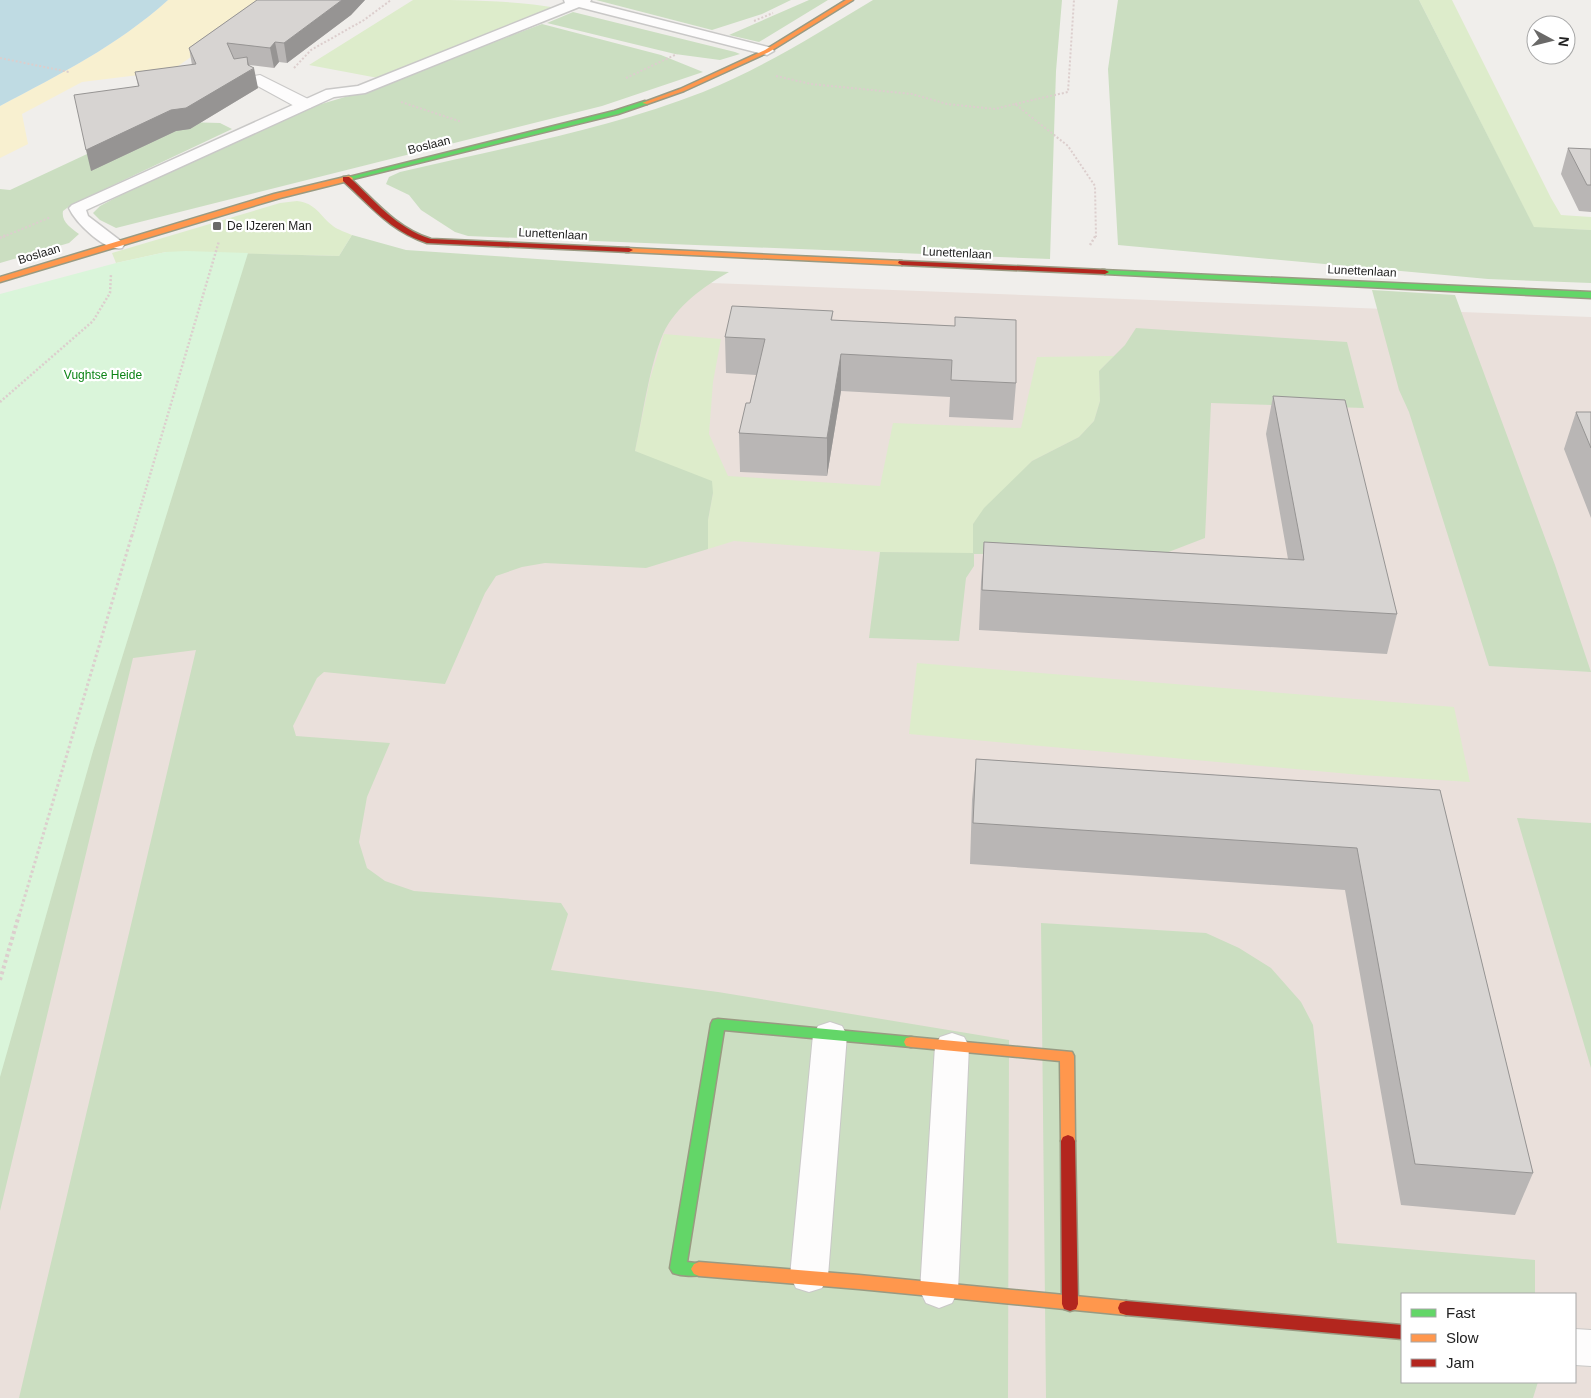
<svg xmlns="http://www.w3.org/2000/svg" width="1591" height="1398" viewBox="0 0 1591 1398" font-family="Helvetica,sans-serif">
  <style>
    .military { fill: #eae0db; fill-rule: evenodd }
    .grass { fill: #ddeccb }
    .forest { fill: #cbdec1 }
    .sand { fill: #f8f0d0 }
    .park { fill: #daf5da }
    .water { fill: #bfdbe3 }
    .lines { fill: none; stroke-linecap: round; stroke-linejoin: round }
    .lane-casing { stroke: #c9c8c7; stroke-width: 3 }
    .street-casing { stroke: #c9c8c7; stroke-width: 2 }
    .fast-casing { stroke: #999a82; stroke-width: 3 }
    .slow-casing { stroke: #999a82; stroke-width: 3 }
    .jam-casing { stroke: #999a82; stroke-width: 3 }
    .path-far3 { stroke: #dccecd; stroke-width: 2; stroke-dasharray: 2 2; stroke-linecap: butt }
    .path-far2 { stroke: #dccecd; stroke-width: 2.5; stroke-dasharray: 2 2; stroke-linecap: butt }
    .path-far1 { stroke: #dccecd; stroke-width: 3; stroke-dasharray: 2.5 2.5; stroke-linecap: butt }
    .path { stroke: #dccecd; stroke-width: 4; stroke-dasharray: 3 3; stroke-linecap: butt }
    .lane { fill: #fdfcfc; fill-rule: evenodd }
    .street { fill: #fdfcfc; fill-rule: evenodd }
    .fast { fill: #63d668; fill-rule: evenodd }
    .slow { fill: #ff974d; fill-rule: evenodd }
    .jam { fill: #b3261e; fill-rule: evenodd }
    .wall { fill: #b9b6b5 }
    .shaded-wall { fill: #969493 }
    .building { fill: #d7d4d2; stroke: #969493 }
    .poi-dot { fill: #6a6968; stroke: #fff; stroke-width: 2 }
    .labels { text-anchor: middle; stroke-width: 4.5; stroke-linejoin: round; paint-order: stroke }
    .far-street-label { font-size: 12px; fill: #222; stroke: #fff }
    .far-poi-label { font-size: 12px; fill: #222; stroke: #fff; text-anchor: start }
    .far-park-label { font-size: 12px; fill: #0c8416; stroke: #fff }
  </style>
  <rect width="100%" height="100%" fill="#f0eeeb"/>
  <!-- military -->
  <path class="military" d="M245,265l1346,52v1081h-1591v-1101zM1402,1294h173v88h-173z"/>
  <!-- grass -->
  <path class="grass" d="M413,0c47,0 99,0 145,8l-180,70 -69,-13z
    M1419,0h33l99,198 10,17 30,2v13l-57,-2z
    M297,201c19,2 23,15 36,25 5,4 13,6 19,9l-13,21 -173,-4 -50,11 -4,-10 168,-50z
    M664,334l57,5 -8,43 -4,52 19,42 152,10 13,-63 128,5 16,-71 77,-1 -15,15 1,30 -6,20 -15,16 -47,24 -59,63 1,30 -94,-2 -146,-11 -26,8v-29l5,-27 -78,-42 15,-72z
    M917,663l537,44 16,75 -109,-7 -452,-41z"/>
  <!-- forest -->
  <path class="forest" d="M596,0h195l-29,14 -50,16z
    M809,0h19l-69,42 -30,-7z
    M873,0h189l-6,71 -6,188 -582,-23 -13,-4 -34,-22 -12,-15 -23,-11 3,-7 11,-5c101,-24 206,-42 303,-80 60,-24 115,-59 170,-92z
    M1118,0h301l115,227 57,3v53l-103,-4 -370,-34 -10,-176z
    M573,12l162,40 5,2 -20,6 -45,-6 -128,-31z
    M542,24l119,31 42,17 -101,34 -486,122 -16,-8 -7,-7 7,-7 15,-8 183,-87 67,-20z
    M149,121l71,2 12,6 -161,76 -8,6c-2,11 8,17 16,23l-10,9 -69,20v-74l10,1 122,-57z
    M352,235l54,15 323,22c-25,14 -53,34 -66,62 -14,33 -20,81 -28,117l77,30 1,12 -5,27v29l-62,19 -101,-5 -23,4 -26,9 -11,17 -40,91 -121,-12 -7,6 -24,48 3,10 94,7 -23,54 -8,45 8,26 18,13 29,10 147,12 7,11 -17,56 167,22 291,48 -1,358h-989l177,-748 -63,8 -133,553v-173l226,-785 113,3z
    M1372,290l83,5 100,270 36,107 -102,-6 -80,-254 -10,-22z
    M1136,328l211,14 17,66 -153,-5 -6,135 -39,15 -192,1v12l-8,12 -7,63 -90,-3 11,-86 93,1v-29l11,-16 48,-47 47,-24 15,-16 6,-20 -1,-30 26,-26z
    M1517,818l74,5v245z
    M1041,923l165,10 33,15 32,20 30,34 12,23 24,218 198,17v34h-133v88h136l-5,16h-487z"/>
  <!-- sand -->
  <path class="sand" d="M168,0h93l-19,21 -71,50 -89,11 -60,32 6,30 -28,14v-52c60,-32 117,-60 168,-106z"/>
  <!-- park -->
  <path class="park" d="M186,251l62,2 -155,498 -93,326v-783l116,-31 50,-11z"/>
  <!-- water -->
  <path class="water" d="M0,0h168c-51,46 -108,74 -168,106z"/>
  <g class="lines">
    <defs>
      <path id="lane" d="M564,0h27l-1,2 182,46 2,3 -7,4 -188,-48 -214,86 -31,4 -248,113 2,6 34,26 2,3 -2,3c-17,4 -47,-26 -53,-40l3,-3 254,-115 32,-4 207,-83z"/>
      <path id="street" d="M260,75l50,25 3,4 -3,4h-12l-44,-24 -2,-4 2,-4z
        M830,1022l12,4 5,9 -19,241 -6,12 -13,4 -13,-4 -6,-12 23,-241 5,-9z
        M952,1033l12,4 5,9 -11,245 -6,12 -13,5 -13,-5 -6,-12 15,-245 5,-9z
        M1575,1329l16,1v36l-16,-1z"/>
      <path id="fast" d="M645,101l3,2 -1,1 -29,10 -269,66 -4,-2 269,-67z
        M1102,270l489,22v6l-486,-24 -4,-2z
        M718,1019l193,18 5,1 2,4 -2,4 -5,1 -187,-17 -37,232 17,2 3,5 -3,5c-9,3 -22,2 -31,-1l-3,-5 41,-244 2,-4z"/>
      <path id="slow" d="M846,0h7l-84,52 -85,39 -37,13 -5,-1 38,-14 85,-39z
        M349,176l4,2 -1,2 -72,18 -280,84v-5l274,-83z
        M626,248l276,13 4,2 -4,2 -273,-13h-3z
        M911,1037l161,15 2,4 1,85 -2,4 -5,2 -5,-2 -2,-4 -1,-80 -149,-14 -5,-1 -2,-4 2,-4z
        M699,1262l160,13 267,26 6,2 2,5 -2,5 -6,2 -267,-26 -160,-13 -5,-2 -3,-5 3,-5z"/>
      <path id="jam" d="M343,177h6c26,24 47,51 82,62l198,9 4,2 -4,2 -202,-9c-37,-12 -56,-37 -84,-62z
        M899,261l206,9 4,2 -4,2 -203,-9 -4,-2z
        M1068,1135l5,2 2,4 3,163 -2,5 -6,2 -6,-2 -2,-5 -1,-163 2,-4z
        M1126,1301l276,24v14l-276,-24 -6,-2 -2,-5 2,-5z"/>
    </defs>
    <!-- lane casing -->
    <use href="#lane" class="lane-casing"/>
    <!-- street casing -->
    <use href="#street" class="street-casing"/>
    <!-- fast casing -->
    <use href="#fast" class="fast-casing"/>
    <!-- slow casing -->
    <use href="#slow" class="slow-casing"/>
    <!-- jam casing -->
    <use href="#jam" class="jam-casing"/>
    <!-- path-far3 -->
    <path class="path-far3" d="M754,21l19,-8
      M0,58l69,14
      M294,68l17,-18 53,-30 27,-20
      M776,76l35,8 101,10 35,10 48,5 20,-5 53,42 27,40 1,51
      M626,78l51,-24
      M401,102l61,20
      M1015,104l53,-12 6,-92
      M3,237l48,-20"/>
    <!-- path-far2 -->
    <path class="path-far2" d="M0,238l6,-3
      M1090,245l6,-10
      M0,402l93,-81 17,-28 1,-19
      M132,536l87,-295"/>
    <!-- path-far1 -->
    <path class="path-far1" d="M19,916l113,-381"/>
    <!-- path -->
    <path class="path" d="M0,980l19,-65"/>
    <!-- lane -->
    <use href="#lane" class="lane"/>
    <!-- street -->
    <use href="#street" class="street"/>
    <!-- fast -->
    <use href="#fast" class="fast"/>
    <!-- slow -->
    <use href="#slow" class="slow"/>
    <!-- jam -->
    <use href="#jam" class="jam"/>
  </g>
  <!-- wall -->
  <path class="wall" d="M257,0h108l-14,15 -64,48 -8,-1 -5,6 -25,-3 9,23 -68,41 -14,2 -85,40 47,-85 -3,-14 57,-7 -3,-17z
    M1568,148l23,1v63l-12,-1 -18,-37z
    M833,311l-1,9 123,6 61,57 -3,37 -64,-3 1,-20 -109,-6 -14,85 -87,-4 -1,-39 11,-30 6,-28 -30,-2 -1,-36z
    M1273,396l124,218 -10,40 -408,-24 2,-48 3,-40 304,17 -22,-125z
    M1576,412h15v106l-27,-69z
    M976,759l464,31 93,383 -18,42 -114,-10 -56,-315 -375,-26 2,-64z"/>
  <!-- shaded-wall -->
  <path class="shaded-wall" d="M342,0h23l-14,15 -64,48 -3,-20z
    M275,42l4,20 -5,6 -4,-20z
    M247,57l3,14 4,-3 4,20 -68,41 -14,2 -85,40 -5,-21z
    M841,354v37l-14,85v-38z"/>
  <!-- building -->
  <path class="building" d="M257,0h85l-58,43 -9,-1 -5,6 -43,-5 7,16 13,-2 1,8 6,3 -68,40 -15,2 -85,40 -12,-55 65,-9 -4,-14 61,-8 -7,-16z
    M1568,148l23,1v36h-4z
    M732,306l101,5 -2,9 124,6v-9l61,3v63l-65,-3 1,-20 -111,-6 -14,84 -88,-5 7,-30h4l15,-64 -40,-2z
    M1273,396l72,4 52,214 -415,-24 2,-48 320,18z
    M1576,412h15v36z
    M976,759l464,31 93,383 -118,-9 -58,-316 -384,-25z"/>
  <!-- markers -->
  <rect class="poi-dot" x="212" y="221" width="10" height="10" rx="2.5"/>
  <g class="labels">
    <!-- far-street labels -->
    <g class="far-street-label">
      <text transform="translate(429 145) rotate(-14)" y="4">Boslaan</text>
      <text transform="translate(553 234) rotate(3)" y="4">Lunettenlaan</text>
      <text transform="translate(957 253) rotate(3)" y="4">Lunettenlaan</text>
      <text transform="translate(39 254) rotate(-17)" y="4">Boslaan</text>
      <text transform="translate(1362 271) rotate(3)" y="4">Lunettenlaan</text>
    </g>
    <!-- far-poi labels -->
    <g class="far-poi-label">
      <text x="227" y="230">De IJzeren Man</text>
    </g>
    <!-- far-park labels -->
    <g class="far-park-label">
      <text x="103" y="379">Vughtse Heide</text>
    </g>
  </g>
  <!-- legend -->
  <rect x="1401" y="1293" width="175" height="90" fill="#ffffff" stroke="#a7a7a7"/>
  <rect x="1411" y="1309" width="25" height="8" fill="#63d668" stroke="#a7a7a7"/>
  <text x="1446" y="1318" font-size="15" fill="#222222">Fast</text>
  <rect x="1411" y="1334" width="25" height="8" fill="#ff974d" stroke="#a7a7a7"/>
  <text x="1446" y="1343" font-size="15" fill="#222222">Slow</text>
  <rect x="1411" y="1359" width="25" height="8" fill="#b3261e" stroke="#a7a7a7"/>
  <text x="1446" y="1368" font-size="15" fill="#222222">Jam</text>
  <!-- north arrow -->
  <g transform="translate(1551 40) rotate(97)"><circle r="24" fill="#ffffff" stroke="#a7a7a7"/>
  <path d="M0-4L9 19L0 12L-9 19Z" fill="#6a6968"/>
  <text y="-8" font-size="14" font-weight="bold" text-anchor="middle" fill="#222222">N</text>
  </g>
</svg>
